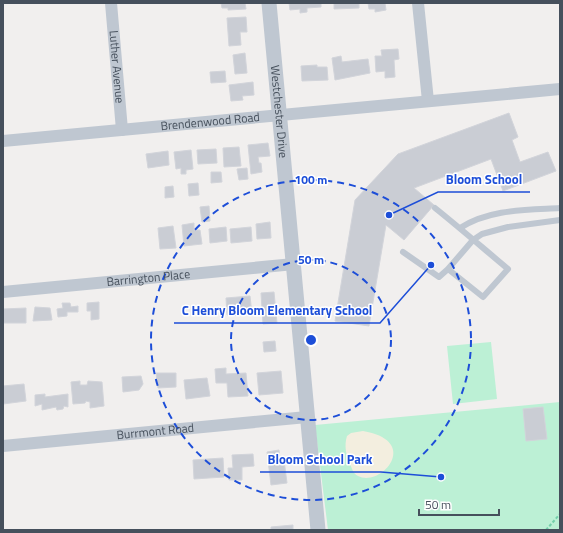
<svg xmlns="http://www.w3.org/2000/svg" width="563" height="533" viewBox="0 0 563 533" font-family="'Titillium Web',sans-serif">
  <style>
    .green { fill: #bcf0d5 }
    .sand { fill: #f3eedf }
    .building { fill: #cacdd4; stroke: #d2d4da }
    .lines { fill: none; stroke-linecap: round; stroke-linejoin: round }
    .path { stroke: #73cfaa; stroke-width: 2; stroke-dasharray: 3 2; stroke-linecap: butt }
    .service { stroke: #bfc7d1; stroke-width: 6 }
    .minor { stroke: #bfc7d1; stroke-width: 12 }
    .tertiary { stroke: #bfc7d1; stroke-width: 15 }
    .ring { fill: none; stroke: #1d4ed8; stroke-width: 2; stroke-dasharray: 7 5 }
    .labels { text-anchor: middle; stroke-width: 3; stroke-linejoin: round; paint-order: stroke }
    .street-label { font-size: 12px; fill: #46505c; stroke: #fff }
    .centre { fill: #1d4ed8; stroke: #fff; stroke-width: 2 }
    .ring-label { font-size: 12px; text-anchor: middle; font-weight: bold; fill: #1d4ed8; stroke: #fff; stroke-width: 3; stroke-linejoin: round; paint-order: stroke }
    .leader { fill: none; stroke: #1d4ed8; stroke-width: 1.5 }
    .callout-dot { fill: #1d4ed8; stroke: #fff; stroke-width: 1.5 }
    .callout-label { font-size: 13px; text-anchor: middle; font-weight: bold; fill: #1d4ed8; stroke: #fff; stroke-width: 3; stroke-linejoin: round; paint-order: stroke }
  </style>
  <rect width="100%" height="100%" fill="#f1efee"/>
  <!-- green -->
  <path class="green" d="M491,342l6,57 -44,5 -6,-58z
    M560,402v128h-232l-13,-105z"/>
  <!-- sand -->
  <path class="sand" d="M363,431c59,10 18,57 -5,45 -5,-2 -6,-8 -8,-12 -4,-8 -6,-19 -3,-28l4,-3z"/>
  <!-- building -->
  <path class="building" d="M221,3h24l1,6 -18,1v-2h-6z
    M289,3h32v4l-14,1v4l-7,1v-4l-10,1z
    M334,3h25v5l-25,1z
    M368,3h17l1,7 -11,2v-3h-6z
    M246,17l1,15h-7l1,13 -12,1 -2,-28z
    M398,49l1,10 -5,1 1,17 -10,1v-7l-9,1 -1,-16h7l-1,-6z
    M245,53l2,20 -12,1 -2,-19z
    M341,56l1,6 26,-3 2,14 -35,7 -3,-22z
    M317,65v2h10l1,13 -26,1 -1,-15z
    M225,71l1,11 -15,1 -1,-11z
    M253,82l1,13 -12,1 1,4 -12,1 -2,-16z
    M509,113l9,24 -6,3 8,22 28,-10 8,19 -53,20 -12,-32 -77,29 20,17 -30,35 -18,-15 -17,101 -34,-5 20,-121 43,-46z
    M268,143l2,13 -12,1 1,6h2l1,9 -11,2 -3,-29z
    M239,147l2,19 -17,1 -1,-19z
    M216,149l1,14 -19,1 -1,-14z
    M191,150l2,19 -7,1v4h-5v-6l-5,1 -2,-17z
    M168,151l1,14 -21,3 -2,-14z
    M247,168l1,11 -9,1 -2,-11z
    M211,172h10l1,10 -11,1z
    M198,183l1,12 -10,1 -1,-12z
    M173,186l1,11 -9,1v-11z
    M209,206l1,15 -8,1 -2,-15z
    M270,222l1,16 -14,1 -1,-15z
    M194,223v7h6l2,14 -18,2 -2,-21z
    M173,226l3,22 -16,1 -2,-21z
    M226,227l1,14 -17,2 -1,-14z
    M251,227l1,14 -21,2 -1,-14z
    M274,292l3,31 -14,1 -2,-31z
    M250,296l2,18 -25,1 -1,-17z
    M99,302v17l-8,1v-9h-4v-8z
    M62,303h8l1,4 7,-1v6h-11v4l-9,1 -1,-8 6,-1z
    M35,307l15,1 2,12 -19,1z
    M26,308v15h-23v-14z
    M275,341l1,10 -12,1 -1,-10z
    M226,368v6l20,-1 2,23 -20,1 -1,-14h-11l-1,-14z
    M281,371l2,22 -24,2 -2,-22z
    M156,373h20v14l-18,1z
    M141,376l2,8 -4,6 -16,2 -1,-15z
    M207,378l3,18 -24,3 -2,-19z
    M80,381v4h7l1,-4 14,1 2,24 -14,2v-6l-4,-1 -1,2 -12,1 -2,-22z
    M24,384l2,17 -23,3v-18z
    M45,394v3l23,-3v13l-4,-1 -1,3 -6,1 -1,-3 -14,3v-6l-7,2v-11z
    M543,407l4,32 -21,2 -3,-32z
    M279,450l1,11 4,-1 3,23 -16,2 -4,-33z
    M253,454l1,12 -12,1v13h-13l-1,-12h5l-1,-13z
    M223,458l1,19 -30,2 -1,-19z
    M293,525v5h-22v-3z"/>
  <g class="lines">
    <!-- path -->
    <path class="path" d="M560,485v8
      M546,530l14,-16"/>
    <!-- service -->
    <path class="service" d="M435,208c25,20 49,41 73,61l-25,28 -35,-28 25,-29 9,-6 26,-7 52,-7
      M460,228c29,-19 66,-18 100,-20
      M403,252l36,25 9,-8"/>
    <!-- minor -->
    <g class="minor">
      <path id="s1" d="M111,3l11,127"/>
      <path d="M418,3l10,98"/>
      <path id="s2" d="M3,141l557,-52"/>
      <path id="s3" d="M3,292l291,-28"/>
      <path id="s4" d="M3,446l304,-29"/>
    </g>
    <!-- tertiary -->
    <path class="tertiary" id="s5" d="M269,3l49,527"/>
  </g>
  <!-- distance rings -->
  <g class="ring">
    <circle cx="311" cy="340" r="80"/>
    <circle cx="311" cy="340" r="160"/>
  </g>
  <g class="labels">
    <!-- street labels -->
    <g class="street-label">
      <text dy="4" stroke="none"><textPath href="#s1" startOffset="64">Luther Avenue</textPath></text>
      <text dy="4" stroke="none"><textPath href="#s5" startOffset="109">Westchester Drive</textPath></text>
      <text dy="4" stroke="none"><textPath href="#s2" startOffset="208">Brendenwood Road</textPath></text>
      <text dy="4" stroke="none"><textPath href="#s3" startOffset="146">Barrington Place</textPath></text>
      <text dy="4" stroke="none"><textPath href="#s4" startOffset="153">Burrmont Road</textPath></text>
    </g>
  </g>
  <circle cx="311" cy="340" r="6" class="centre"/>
  <g class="ring-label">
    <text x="311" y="184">100 m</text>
    <text x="311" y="264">50 m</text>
  </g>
  <!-- callouts -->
  <path class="leader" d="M389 215L438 192H530M431 265L380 323H174M441 477L381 472H260"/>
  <g class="callout-dot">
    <circle cx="389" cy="215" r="4"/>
    <circle cx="431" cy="265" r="4"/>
    <circle cx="441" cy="477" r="4"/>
  </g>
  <g class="callout-label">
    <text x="484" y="184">Bloom School</text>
    <text x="277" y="315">C Henry Bloom Elementary School</text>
    <text x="320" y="464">Bloom School Park</text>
  </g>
  <!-- border -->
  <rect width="563" height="533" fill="none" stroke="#46505c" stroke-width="8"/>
  <!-- scale -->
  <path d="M419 509v6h80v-6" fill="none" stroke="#46505c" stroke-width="2"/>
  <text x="425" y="509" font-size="12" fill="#46505c" stroke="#ffffff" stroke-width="3" paint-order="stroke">50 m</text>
</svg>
